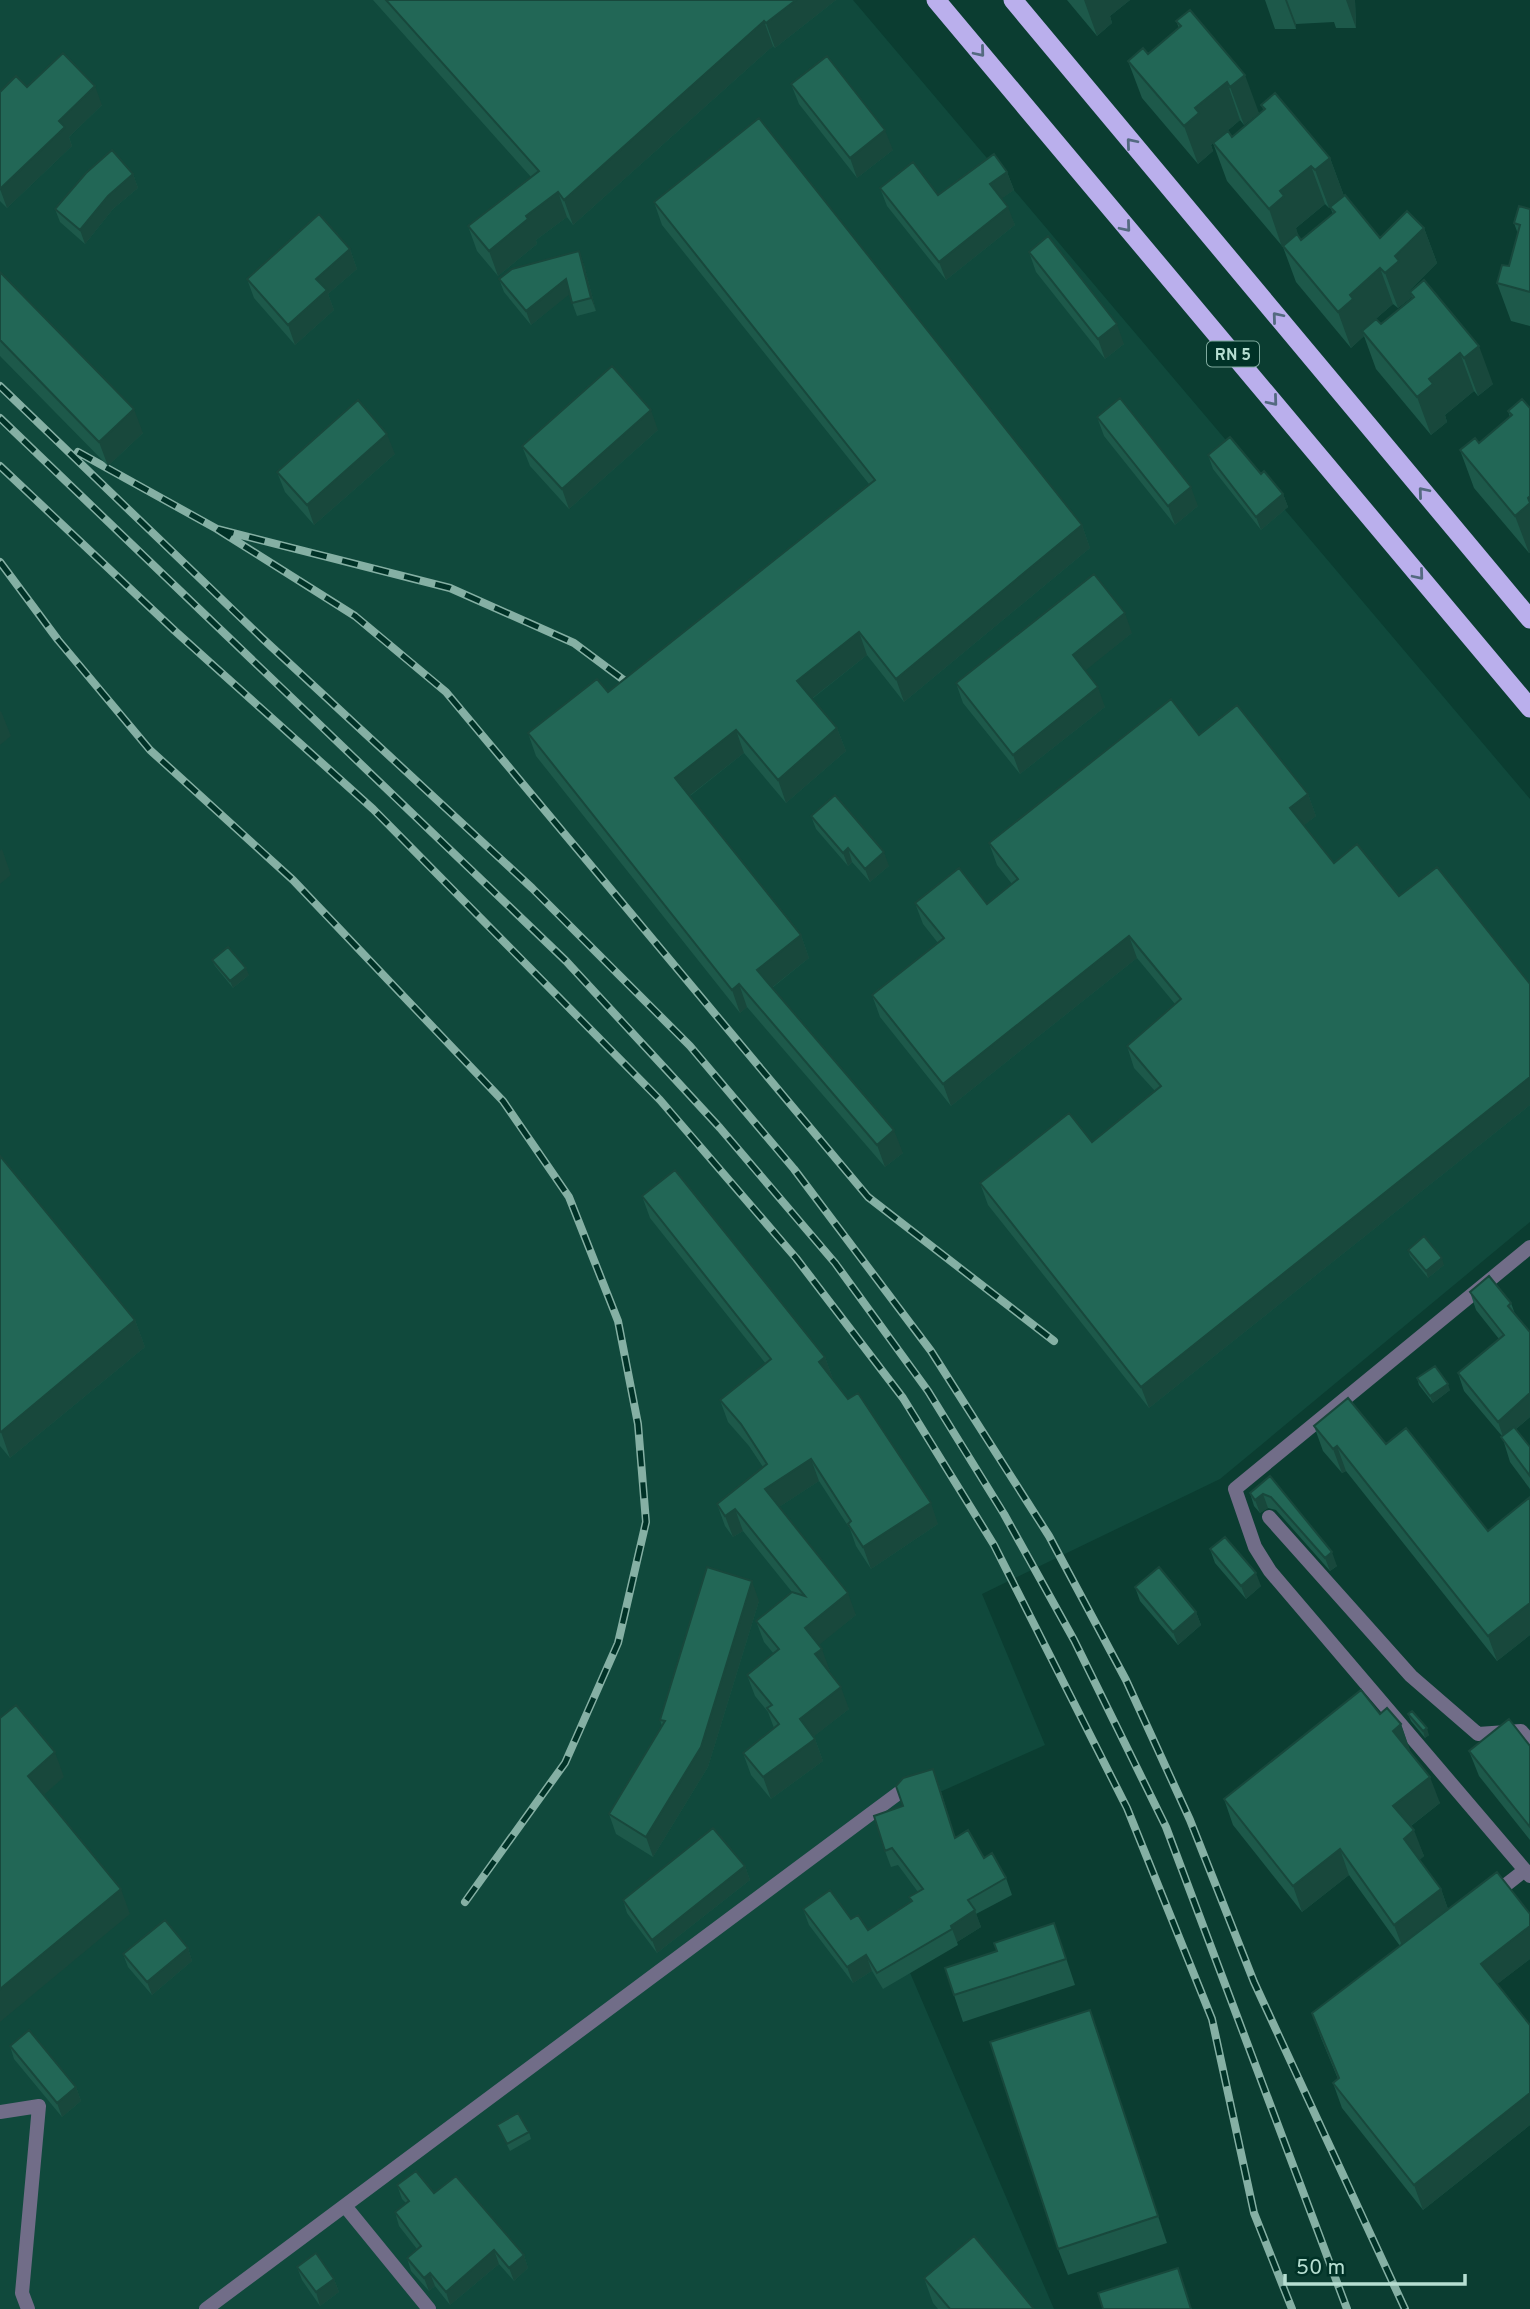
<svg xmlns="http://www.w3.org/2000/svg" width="1530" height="2309" viewBox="0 0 1530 2309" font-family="Overpass,sans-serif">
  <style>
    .built { fill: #10493c }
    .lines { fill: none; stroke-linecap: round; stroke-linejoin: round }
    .service { stroke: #716d88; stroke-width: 14 }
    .minor { stroke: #716d88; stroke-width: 14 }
    .trunk { stroke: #baafec; stroke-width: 19 }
    .rail-casing { stroke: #85b0a4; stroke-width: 8 }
    .rail { stroke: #003227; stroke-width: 5; stroke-dasharray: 16; stroke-linecap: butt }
    .wall { fill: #1d594a; fill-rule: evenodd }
    .shaded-wall { fill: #18483c }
    .building { fill: #226756; stroke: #18483c; stroke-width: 2 }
    .oneway { stroke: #546a80 }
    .labels { text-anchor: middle; stroke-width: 5; stroke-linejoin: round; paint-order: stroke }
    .shield { fill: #003227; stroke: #7faa9e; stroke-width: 2 }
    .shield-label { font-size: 16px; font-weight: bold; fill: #b6ded1 }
  </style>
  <rect width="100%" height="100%" fill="#0b3d31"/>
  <!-- built -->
  <path class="built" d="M0,0h853l677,799v423l-310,257 -238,115 63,151 -114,51 47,127 -70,45 146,341h-1054z"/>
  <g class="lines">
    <!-- service -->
    <path class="service" d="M1269,1517l142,159 67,58 43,-3 9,10
      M0,2112l39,-6 -17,187 6,16"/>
    <!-- minor -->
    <path class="minor" d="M1530,1247l-295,242 20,58 15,24 260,305
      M1493,1895l32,-25
      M345,2206l84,103
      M206,2309l694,-517"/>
    <!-- trunk -->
    <path class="trunk" d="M936,0l594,708
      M1013,0l517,619"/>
    <defs>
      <path id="rail" d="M0,386l262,252 270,250 158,158 104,123 137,182 118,185 77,144 64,140 64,162 151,327
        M0,418l566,543 154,167 115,135 93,128 76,123 70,126 92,187 181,482
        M78,452l139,77 233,59 124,55 51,38
        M0,466l175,165 198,178 287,291 136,158 107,140 91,147 133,263 85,211 42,194 38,96
        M217,529l138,87 91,76 422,505 186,144
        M0,562l58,78 92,110 143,130 210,221 66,96 49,124 20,103 8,98 -28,121 -53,120 -100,139"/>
    </defs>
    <!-- rail casing -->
    <use href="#rail" class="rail-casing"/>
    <!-- rail -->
    <use href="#rail" class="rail"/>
  </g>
  <!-- wall -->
  <path class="wall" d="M373,0h463l-61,48 -2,-2 -200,179 -6,-8 -31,23 1,4 -39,32 -21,-25 -9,-25 63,-49z
    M1067,0h63l-20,16 2,7 -15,13z
    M1265,0h90l1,28h-20l-2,-6 -38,2v5h-21z
    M1176,21l83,92 -15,12 -4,-5 -29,25 2,6 -15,13 -56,-66 -14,-37 20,-7 31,-26z
    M791,84l102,66 -36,28 -58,-74z
    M27,87l75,18 -33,32 3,9 -65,62 -7,-7v-109z
    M1261,105l69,53 14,38 -15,12 -4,-4 -29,24 1,7 4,5 32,-26 -3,-7 50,31 44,-10 13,35 -27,27 1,2 82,92 -15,12 -4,-5 -29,24 2,7 -16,13 -55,-66 -12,-33 -13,12 -55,-66 -13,-35 -56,-66 -14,-38 19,-6 32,-26zM1412,297v1l-31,26 -17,5 29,-25 5,4z
    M1007,172l7,18 -12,8 13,27 -69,55 -59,-74 -7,-18 58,7z
    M133,174l5,14 -25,21 -28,35 -25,-22 -5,-13z
    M654,202l428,323 8,23 -186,154 -37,-47 -55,44 25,29 9,23 -60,52 -42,-50 -54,43 111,139 8,23 -37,30 131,165 -18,14 -138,-160 -7,6 -204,-257 -8,-23 80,-41 261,-208 -207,-259z
    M1530,209v117l-19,-5 -14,-38 12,-17 9,-32 -4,-11z
    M350,249l7,20 -29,25 6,16 -39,35 -41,-47 -7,-19z
    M579,251l5,14 12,46 -19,5 -8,-22 -38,31 -27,-33 -5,-13z
    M1029,252l95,92 -19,15 -69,-87z
    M0,272l143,161 -35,33 -108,-110z
    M1530,408v145h-1l-55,-65 -14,-38 19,-7 31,-26 -2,-6z
    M1097,417l101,89 -23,19 -71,-89z
    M658,430l-89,79 -39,-43 -8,-20z
    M395,454l-81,71 -29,-33 -8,-20z
    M1208,455l53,19 22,20 5,13 -27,23 -48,-61z
    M1132,633l-47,37 20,37 -85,67 -57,-71 -7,-20z
    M1199,735l109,59 8,22 -12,9 30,38 65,33 131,88v121l-381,303 -161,-203 -8,-22 112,-41 63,-51 -21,-23 -7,-22 48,-42 -38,-46 -186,148 -71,-89 -8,-22 66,-52 -15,-19 -8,-21 72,1 25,-20 -15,-19 -8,-22z
    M811,816l78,50 -19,16 -18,-20 -4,4 -32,-37z
    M212,960l37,15 -16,13 -18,-22z
    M0,1156l135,164 10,27 -135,111 -10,-12z
    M642,1196l183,161 8,22 105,145 -67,45 -15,-23 -6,-17 -31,-48 -40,26 77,108 -38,30 12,26h-1l20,38 -35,27 9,25 -52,38 -20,-24 -8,-22 31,-25 -6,-16 -13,-16 -8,-21 27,-21 -10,-12 -8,-21 36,-29 -49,-61 -10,6 -8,-11 -8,-22 46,-37 -14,-21 -21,-24 -8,-22 46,-36 -116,-146z
    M1408,1250l36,15 -16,13 -18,-22z
    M1470,1292l41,11 4,11 15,18v85l-14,12 14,18v42l-20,-27 -8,-26 -38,-45 -6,-18 41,-34 -23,-29z
    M1417,1378l33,12 -17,13 -14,-18z
    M1314,1426l72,18 102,87 42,-34v138l-33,26 -151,-190 -4,2 -19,-22z
    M1270,1476l67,90 -7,5 -54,-61 -8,-2 -8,5 -6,-7 -4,-13z
    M1210,1549l51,37 -15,13 -31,-36z
    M1135,1587l61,25 5,13 -23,20 -38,-44z
    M759,1601l-51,166 -55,90 -37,-23 -7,-20 53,-88 -2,-6z
    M1380,1714l21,10 9,27 30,52 -29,23 13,30 -5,4 22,29 7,20 82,5v45l-33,25 33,41v100l-107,85 -81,-102 -9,-25 5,-4 -17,-41 -9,-25 88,-67 -51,-71 -47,37 -69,-87 -9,-26z
    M1408,1714l21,21 -4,3 -14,-17z
    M1530,1746v94l-51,-64 -10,-25z
    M939,1785l16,52 29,21 22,20 6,17 -36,19 5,13 -24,15 1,3 -75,44 -11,-18 -19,12 -44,-58 -6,-16 65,21 43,-28 -2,-5 9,-5 -20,-27 -7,2 -6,-16 18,-45z
    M745,1866l5,14 -93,73 -30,-40 -4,-13z
    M188,1948l4,13 -40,34 -24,-28 -5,-13z
    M1063,1949l12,36 -112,37 -9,-27z
    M1090,2010l77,233 -99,32 -10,-26z
    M10,2046l66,41 5,14 -19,16 -48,-58z
    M497,2125l32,7 2,7 -21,12z
    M397,2185l37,8 90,62 4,13 -14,13 -15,-17 -49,41 -15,-19 -6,5 -18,-20 -4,-13 10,-9 -18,-23 -4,-14 11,-9 -4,-4z
    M297,2267l37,12 5,13 -19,14 -18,-26z
    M924,2278l110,31h-96l-5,-6z"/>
  <!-- shaded-wall -->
  <path class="shaded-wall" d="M796,0h40l-61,48 -9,-25z
    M1084,0h46l-20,16 2,7 -15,13z
    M1285,0h2l9,24v5z
    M1346,0h9l1,28z
    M764,21l9,25 -200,179 -9,-25z
    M1245,75l14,38 -15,12 -14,-38z
    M1227,82l13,38 -29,25 2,6 -15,13 -14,-38 11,-18z
    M95,86l7,19 -33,32 3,9 -65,62 -7,-19 59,-68z
    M885,130l8,20 -36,28 -7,-20z
    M1330,158l14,38 -15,12 -14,-38z
    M1311,166l14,38 -29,24 2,6 -16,13 -13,-38 11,-18z
    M1007,172l7,18 -17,12 -7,-18z
    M133,174l5,14 -25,21 -28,35 -5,-14 28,-34z
    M558,192l9,25 -31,23 1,4 -39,32 -9,-25 37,-35z
    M1008,207l7,18 -69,55 -7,-18z
    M1424,228l13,35 -27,27 2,7 -14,11 -13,-35 10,-17z
    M350,249l7,20 -29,25 6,16 -39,35 -7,-20 28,-46z
    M579,251l5,14 12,46 -5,-13z
    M1380,268l13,36 -31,27 2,5 -13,12 -13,-36 12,-17z
    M566,279l5,14 -40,32 -5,-14z
    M1117,324l7,20 -19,15 -7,-20z
    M1479,346l14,38 -15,12 -14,-38z
    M1460,353l14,38 -29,24 2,7 -16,13 -14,-38 12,-18z
    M134,409l9,24 -35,33 -9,-24z
    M651,410l7,20 -89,79 -7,-20z
    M387,434l8,20 -81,71 -7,-20z
    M1191,487l7,19 -23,19 -7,-19z
    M1283,494l5,13 -27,23 -5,-13z
    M1530,496v57h-1l-14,-37z
    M1082,525l8,23 -186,154 -8,-23z
    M1125,613l7,20 -52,42 -7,-20z
    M859,632l8,23 -62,49 -8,-23z
    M1098,687l7,20 -85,67 -7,-19z
    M1,711l10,25 -11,9v-33z
    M837,728l9,23 -60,52 -8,-23z
    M736,730l8,23 -60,47 -9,-22z
    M1308,794l8,22 -18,14 -8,-22z
    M848,848l4,14 -4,4 -5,-13z
    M2,849l9,26 -11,9v-33z
    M884,852l5,14 -19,16 -5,-13z
    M801,935l8,23 -44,35 -8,-23z
    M1129,936l8,22 -186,148 -8,-22z
    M246,968l3,7 -16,13 -3,-7z
    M739,984l8,23 -7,6 -8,-23z
    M1530,1077v28l-381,303 -8,-21z
    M894,1130l9,23 -18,14 -8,-22z
    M1442,1258l2,7 -16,13 -2,-7z
    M135,1320l10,27 -135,111 -9,-26z
    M825,1357l8,22 -14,-17z
    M1448,1384l2,6 -17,13 -3,-7z
    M1530,1393v24l-26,22 -6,-17z
    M1337,1446l9,25 -4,2 -9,-24z
    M811,1459l8,22 -46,30 -8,-22z
    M1263,1494l5,14 -8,5 -5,-13z
    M931,1503l7,21 -67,45 -8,-22z
    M735,1509l8,22 -10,6 -8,-21z
    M1332,1552l5,14 -7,5 -5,-13z
    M1256,1573l5,13 -15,13 -5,-13z
    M752,1581l7,20 -51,166 -55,90 -7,-20z
    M848,1593l8,22 -43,35 -8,-22z
    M1530,1603v32l-33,26 -9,-25z
    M1196,1612l5,13 -23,20 -5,-13z
    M822,1649l8,22 -7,5 -8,-22z
    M841,1687l8,22 -41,32 -8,-22z
    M1401,1724l9,26 -7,7 -10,-26z
    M1427,1728l2,7 -4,3 -2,-7z
    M815,1739l8,22 -52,38 -8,-22z
    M55,1752l9,25 -27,24 -9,-25z
    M1430,1777l10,26 -37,29 -10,-26z
    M1414,1830l10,26 -10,9 -10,-26z
    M1340,1849l9,26 -47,37 -9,-26z
    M745,1866l5,14 -93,73 -5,-13z
    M121,1889l9,25 -130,108v-33z
    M1441,1889l9,26 -46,36 -10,-26z
    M975,1910l6,17 -24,15 -6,-16z
    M1530,1926v33l-39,30 -10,-25z
    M188,1948l4,13 -40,34 -5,-13z
    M866,1955l6,16 -19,12 -6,-16z
    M1090,2010l9,26 68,207 -9,-27z
    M76,2087l5,14 -19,16 -5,-14z
    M1530,2093v32l-107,85 -9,-25z
    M494,2250l5,14 -49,41 -4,-13z
    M524,2255l4,13 -14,13 -5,-13z
    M430,2273l5,13 -6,5 -5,-13z
    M334,2279l5,13 -19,14 -4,-14z"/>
  <!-- building -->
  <path class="building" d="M386,0h410l-30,23 -2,-2 -200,179 -6,-8 -32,24 2,3 -39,32 -21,-25 71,-55z
    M1190,10l55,65 -15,12 -3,-5 -32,26 4,5 -15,13 -56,-65 15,-13 5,6 33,-28 -5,-5z
    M63,53l32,33 -36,35 6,6 -65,62v-97l16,-16 11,11z
    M827,56l58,74 -35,28 -59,-74z
    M1275,93l55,65 -15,12 -4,-4 -31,25 4,5 -15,13 -56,-66 15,-12 4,6 33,-28 -4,-4z
    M759,118l323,407 -186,154 -37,-47 -62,49 40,47 -59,52 -42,-50 -61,48 126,157 -44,35 137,160 -17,15 -138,-161 -7,6 -204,-257 69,-54 11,13 267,-212 -221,-278z
    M112,150l21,24 -25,22 -28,34 -25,-21 31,-36z
    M994,154l13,18 -17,12 18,23 -69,55 -59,-74 33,-26 25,33z
    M1345,195l35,43 27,-27 17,17 -29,28 4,5 -14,12 -5,-5 -30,27 3,4 -15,13 -55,-66 14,-12 4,6 34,-28 -5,-5z
    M1519,206l11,3v83l-33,-9 5,-18 7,1 11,-41 -6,-2z
    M319,214l31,35 -34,30 11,11 -39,35 -41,-46z
    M1048,236l69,88 -19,15 -69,-87z
    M579,251l12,47 -19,5 -6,-24 -40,32 -27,-32 13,-10z
    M0,272l134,137 -35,33 -99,-102z
    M1424,280l55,66 -15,12 -4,-5 -31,26 4,5 -16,13 -55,-66 14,-12 5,5 33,-27 -4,-5z
    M612,366l39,44 -89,79 -40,-43z
    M1120,398l71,89 -23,19 -71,-89z
    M1522,399l8,9v88l-2,2 2,5 -15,13 -55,-66 15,-12 4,5 33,-28 -4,-4z
    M358,400l29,34 -80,71 -30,-33z
    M1230,437l31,37 3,-3 19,23 -27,23 -48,-62z
    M1094,574l31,39 -52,42 25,32 -85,68 -57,-72z
    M1171,699l28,36 38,-30 71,89 -18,14 44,55 23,-19 42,52 38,-29 93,117v93l-389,310 -161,-204 89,-70 23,29 69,-56 -34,-40 54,-47 -52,-63 -186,148 -71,-89 72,-57 -29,-35 44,-35 28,36 31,-25 -29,-36z
    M835,795l49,57 -19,17 -17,-21 -5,5 -32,-37z
    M228,947l18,21 -16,13 -18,-21z
    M0,1156l135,164 -134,112 -1,-1z
    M675,1170l150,187 -6,5 29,37 10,-6 73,110 -68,44 -15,-23 3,-3 -40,-62 -46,30 83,104 -43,35 17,21 -7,5 26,33 -41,32 15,20 -52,38 -20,-24 36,-29 -12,-16 5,-3 -25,-30 32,-26 -23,-28 36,-29 13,4 -70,-87 -10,7 -8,-12 50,-40 -26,-40 -21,-24 51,-41 -129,-163z
    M1424,1236l18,22 -16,13 -18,-21z
    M1489,1276l22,27 -3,3 22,26v61l-32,29 -40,-49 46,-38 -34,-43z
    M1435,1366l13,18 -18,12 -13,-18z
    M1348,1398l38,46 20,-16 82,103 42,-34v106l-42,33 -151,-190 -4,3 -19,-23z
    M1514,1427l16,20v29l-29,-39z
    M1270,1476l62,76 -7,6 -54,-61 -8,-3 -8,6 -5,-7z
    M1225,1537l31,36 -15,13 -31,-37z
    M707,1567l45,14 -51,166 -55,90 -37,-23 56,-93 -5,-1z
    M1159,1567l37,45 -23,20 -38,-45z
    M1361,1690l19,24 7,-6 14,16 -8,7 37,46 -37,29 21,24 -10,9 37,50 -47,36 -54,-76 -47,37 -69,-87z
    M16,1705l39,47 -27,24 93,113 -121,100v-271z
    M1412,1711l15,17 -4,3 -15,-17z
    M1509,1719l21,27v81l-61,-76z
    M933,1769l22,69 13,-8 16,28 8,-5 14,25 -38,22 7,10 -24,16 1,3 -75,44 -11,-18 -19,12 -44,-58 27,-19 21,29 7,-4 10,15 44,-29 -3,-4 14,-8 -31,-41 -7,3 -11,-35 29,-10 -7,-20 7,-8z
    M713,1828l32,38 -93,74 -29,-40z
    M1497,1872l33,42v12l-49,38 49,61v68l-116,92 -81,-102 6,-5 -27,-65z
    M165,1920l23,28 -41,34 -24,-28z
    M1054,1923l12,36 -112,36 -9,-27 52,-17 -3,-8z
    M1090,2010l68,206 -100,33 -68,-207z
    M29,2030l47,57 -19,16 -47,-57z
    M518,2113l11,19 -22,12 -10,-19z
    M416,2171l18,22 22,-17 68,79 -15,13 -15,-18 -48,42 -16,-19 -6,5 -17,-20 14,-12 -26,-34 14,-11 -12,-16z
    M974,2236l60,73h-84l-26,-31z
    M316,2253l18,26 -18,13 -19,-25z
    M1178,2268l13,41h-88l-5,-16z"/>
  <!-- one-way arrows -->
  <defs><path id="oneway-chevron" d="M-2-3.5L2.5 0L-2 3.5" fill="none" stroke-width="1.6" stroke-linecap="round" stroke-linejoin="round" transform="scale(1.75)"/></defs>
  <g class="oneway">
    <use href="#oneway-chevron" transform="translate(980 52) rotate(50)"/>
    <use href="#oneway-chevron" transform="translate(1131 143) rotate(-130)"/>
    <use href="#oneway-chevron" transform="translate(1126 227) rotate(50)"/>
    <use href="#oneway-chevron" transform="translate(1277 317) rotate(-130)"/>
    <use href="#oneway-chevron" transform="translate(1273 401) rotate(50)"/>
    <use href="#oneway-chevron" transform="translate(1423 492) rotate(-130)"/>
    <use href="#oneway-chevron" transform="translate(1419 575) rotate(50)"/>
  </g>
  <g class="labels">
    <!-- shield labels -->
    <rect class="shield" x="1207" y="341.5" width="52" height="25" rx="5"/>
    <g class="shield-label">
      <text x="1233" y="360">RN 5</text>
    </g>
  </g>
  <!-- scale -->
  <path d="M1285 2274v10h180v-10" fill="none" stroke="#b6ded1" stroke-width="3.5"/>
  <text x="1296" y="2274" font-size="21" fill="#b6ded1" stroke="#003227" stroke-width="5" paint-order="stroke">50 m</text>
</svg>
